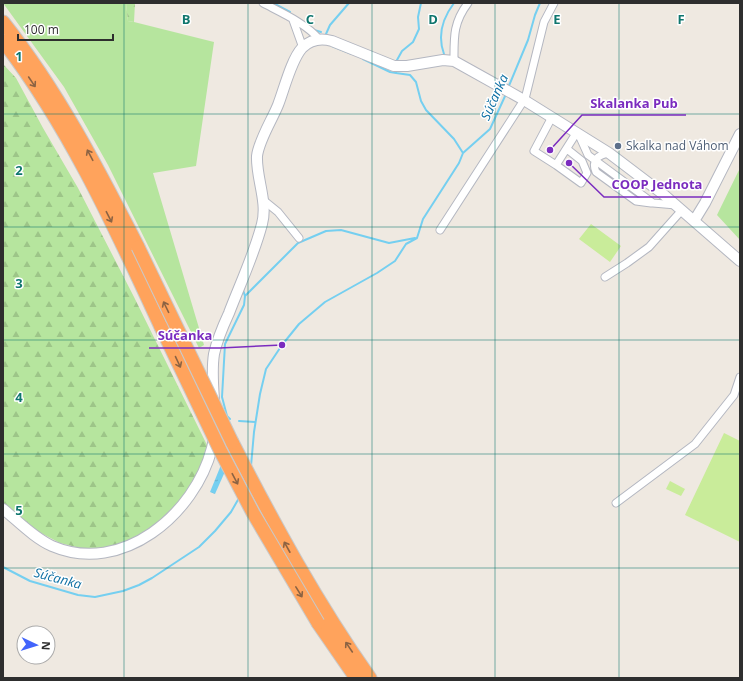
<svg xmlns="http://www.w3.org/2000/svg" width="743" height="681" viewBox="0 0 743 681" font-family="'Open Sans',sans-serif">
  <style>
    .grass { fill: #b6e59e }
    .forest { fill: url(#forest-firs) }
    .pitch { fill: #c9ec9a }
    .water { fill: url(#water-ripples) }
    .lines { fill: none; stroke-linecap: round; stroke-linejoin: round }
    .stream { stroke: #75cff0; stroke-width: 2 }
    .street-casing { stroke: #b4b7c1; stroke-width: 9 }
    .secondary-casing { stroke: #b4b7c1; stroke-width: 12 }
    .highway-casing { stroke: #c9c9c9; stroke-width: 15 }
    .street { stroke: #fff; stroke-width: 7 }
    .secondary { stroke: #fff; stroke-width: 10 }
    .highway { stroke: #ffa35c; stroke-width: 13 }
    .highway-bridge-casing { stroke: #c9c9c9; stroke-width: 15; stroke-linecap: butt }
    .highway-bridge { stroke: #ffa35c; stroke-width: 13 }
    .oneway { stroke: #8c6343 }
    .grid { fill: none; stroke: #0f766e; stroke-width: 1; stroke-opacity: 0.55 }
    .service-dot { fill: #5c6f8a; stroke: #fff; stroke-width: 1.5 }
    .labels { text-anchor: middle; stroke-width: 3; stroke-linejoin: round; paint-order: stroke }
    .service-label { font-size: 12px; fill: #4e5e75; stroke: #fff; text-anchor: start }
    .water-label { font-size: 13px; font-style: italic; fill: #0d6fa3; stroke: #fff }
    .grid-label { font-size: 13px; text-anchor: middle; font-weight: bold; fill: #0f766e; stroke: #fff; stroke-width: 3; stroke-linejoin: round; paint-order: stroke }
    .leader { fill: none; stroke: #7b2cbf; stroke-width: 1.5 }
    .callout-dot { fill: #7b2cbf; stroke: #fff; stroke-width: 1.5 }
    .callout-label { font-size: 13px; text-anchor: middle; font-weight: bold; fill: #7b2cbf; stroke: #fff; stroke-width: 3; stroke-linejoin: round; paint-order: stroke }
  </style>
  <defs>
    <pattern id="forest-firs" width="22" height="20" patternUnits="userSpaceOnUse"><rect width="22" height="20" fill="#b6e59e"/><path d="M5 1l3.5 6h-7zM16 11l3.5 6h-7z" fill="#9dc588"/></pattern>
    <pattern id="water-ripples" width="26" height="14" patternUnits="userSpaceOnUse"><rect width="26" height="14" fill="#75cff0"/><path d="M2 4q2-2 4 0t4 0M15 11q2-2 4 0t4 0" fill="none" stroke="#66b2ce"/></pattern>
  </defs>
  <rect width="100%" height="100%" fill="#efe9e1"/>
  <!-- grass -->
  <path class="grass" d="M3,3h123l2,18 6,1 80,20 -18,124 -43,7 51,172 -5,3 -91,-183 -44,-78z
    M740,168v72l-23,-25z"/>
  <!-- forest -->
  <path class="forest" d="M126,3h9l-1,19 -6,-1z
    M3,64l13,14 27,50 35,60 56,109 73,148v11l-18,35 -26,27 -21,18 -36,13h-22l-24,-6 -21,-11 -36,-29z"/>
  <!-- pitch -->
  <path class="pitch" d="M591,224l30,22 -11,16 -31,-23z
    M724,433l16,8v101l-55,-27z
    M670,481l15,8 -4,7 -15,-7z"/>
  <!-- water -->
  <path class="water" d="M221,465l6,2 -12,27 -5,-2z"/>
  <g class="lines">
    <!-- stream -->
    <path class="stream" d="M273,3l17,9
      M314,30l7,2
      M326,34l4,-9 19,-22
      M332,46l20,8
      M444,54c-7,-19 -2,-35 10,-51
      M363,59l27,13 6,1
      M397,60l5,-9 11,-9 6,-13 -1,-12 3,-14
      M396,69v4l14,2 6,7 5,19 5,9 28,29 9,14
      M508,88l20,-48 7,-25 5,-12
      M244,287l-1,3 2,6
      M230,419l-3,-3 -5,-19 3,-53 19,-39 1,-9 53,-53 28,-12 15,-1 48,13 26,-5
      M239,421l16,1
      M251,466l3,-34 6,-38 6,-25 16,-24 17,-21 26,-22 52,-29 18,-12 11,-17 11,-6 6,-19 36,-56 4,-10 27,-24 16,-35
      M3,567l27,14 48,14 17,2 28,-6 16,-6 13,-7 47,-31 16,-16 16,-19 8,-14"/>
    <defs>
      <path id="street" d="M263,3c19,10 42,20 56,36
        M293,20l10,28
        M454,61c0,-24 -1,-38 14,-58
        M552,117l-18,34 22,14 25,18 6,-10 -5,-12 -15,-12
        M579,135l9,20 65,48 23,2
        M609,153c-11,2 -18,7 -13,19l40,29 15,2
        M556,165l21,-33
        M262,199l16,13 21,26
        M440,230l84,-130 2,-5 18,-73 10,-19
        M605,277l22,-14 22,-16 33,-37
        M616,503l79,-59 39,-49 6,-18"/>
      <path id="secondary" d="M694,221l11,-18 35,-69
        M3,509c15,12 31,29 49,37 70,30 143,-32 160,-98 8,-31 -3,-63 2,-94 3,-14 9,-28 15,-41 11,-29 25,-58 33,-89 6,-22 -6,-46 -5,-68 2,-16 15,-36 21,-51 6,-15 13,-45 24,-57 8,-8 19,-10 30,-7l62,25h13l36,-6 11,1 70,39 85,53 54,41 77,67"/>
      <path id="highway" d="M3,22c55,69 95,147 135,225
        M3,41c67,87 112,187 158,286
        M232,442c42,82 85,161 138,236
        M318,623l38,55"/>
    </defs>
    <!-- street casing -->
    <use href="#street" class="street-casing"/>
    <!-- secondary casing -->
    <use href="#secondary" class="secondary-casing"/>
    <!-- highway casing -->
    <use href="#highway" class="highway-casing"/>
    <!-- street -->
    <use href="#street" class="street"/>
    <!-- secondary -->
    <use href="#secondary" class="secondary"/>
    <!-- highway -->
    <use href="#highway" class="highway"/>
    <defs>
      <path id="highway-bridge" d="M138,247l94,195
        M161,327l60,125 32,61 65,110"/>
    </defs>
    <!-- highway-bridge casing -->
    <use href="#highway-bridge" class="highway-bridge-casing"/>
    <!-- highway-bridge -->
    <use href="#highway-bridge" class="highway-bridge"/>
  </g>
  <!-- one-way arrows -->
  <defs><path id="oneway-shaft" d="M-6 0H5M1.5-3L5.5 0L1.5 3" fill="none" stroke-width="1.6" stroke-linecap="round" stroke-linejoin="round"/></defs>
  <g class="oneway">
    <use href="#oneway-shaft" transform="translate(32 82) rotate(56)"/>
    <use href="#oneway-shaft" transform="translate(90 155) rotate(-118)"/>
    <use href="#oneway-shaft" transform="translate(109 217) rotate(63)"/>
    <use href="#oneway-shaft" transform="translate(166 307) rotate(-116)"/>
    <use href="#oneway-shaft" transform="translate(178 362) rotate(65)"/>
    <use href="#oneway-shaft" transform="translate(235 479) rotate(62)"/>
    <use href="#oneway-shaft" transform="translate(287 547) rotate(-119)"/>
    <use href="#oneway-shaft" transform="translate(299 592) rotate(58)"/>
    <use href="#oneway-shaft" transform="translate(349 647) rotate(-124)"/>
  </g>
  <!-- grid -->
  <path class="grid" d="M124,3v675M248,3v675M372,3v675M495,3v675M619,3v675M3,114h737M3,227h737M3,340h737M3,454h737M3,568h737"/>
  <!-- markers -->
  <circle class="service-dot" cx="618" cy="146" r="4"/>
  <g class="labels">
    <!-- service labels -->
    <g class="service-label">
      <text x="626" y="150">Skalka nad Váhom</text>
    </g>
    <!-- water labels -->
    <g class="water-label">
      <text transform="translate(494 97) rotate(-66)" y="5">Súčanka</text>
      <text transform="translate(58 578) rotate(15)" y="5">Súčanka</text>
    </g>
  </g>
  <g class="grid-label">
    <text x="186" y="24">B</text>
    <text x="310" y="24">C</text>
    <text x="433" y="24">D</text>
    <text x="557" y="24">E</text>
    <text x="681" y="24">F</text>
    <text x="19" y="61">1</text>
    <text x="19" y="175">2</text>
    <text x="19" y="288">3</text>
    <text x="19" y="402">4</text>
    <text x="19" y="515">5</text>
  </g>
  <!-- callouts -->
  <path class="leader" d="M550 150L582 115H686M569 163L604 197H711M282 345L220 348H149"/>
  <g class="callout-dot">
    <circle cx="550" cy="150" r="4"/>
    <circle cx="569" cy="163" r="4"/>
    <circle cx="282" cy="345" r="4"/>
  </g>
  <g class="callout-label">
    <text x="634" y="108">Skalanka Pub</text>
    <text x="657" y="189">COOP Jednota</text>
    <text x="185" y="340">Súčanka</text>
  </g>
  <!-- border -->
  <rect width="743" height="681" fill="none" stroke="#2e2e2e" stroke-width="8"/>
  <!-- north arrow -->
  <g transform="translate(36 645) rotate(94)"><circle r="19" fill="#ffffff" stroke="#ababab"/>
  <path d="M0-3L7 15L0 10L-7 15Z" fill="#4264fb"/>
  <text y="-6" font-size="11" font-weight="bold" text-anchor="middle" fill="#2e2e2e">N</text>
  </g>
  <!-- scale -->
  <path d="M18 34v6h95v-6" fill="none" stroke="#2e2e2e" stroke-width="2"/>
  <text x="24" y="34" font-size="12" fill="#2e2e2e" stroke="#ffffff" stroke-width="3" paint-order="stroke">100 m</text>
</svg>
